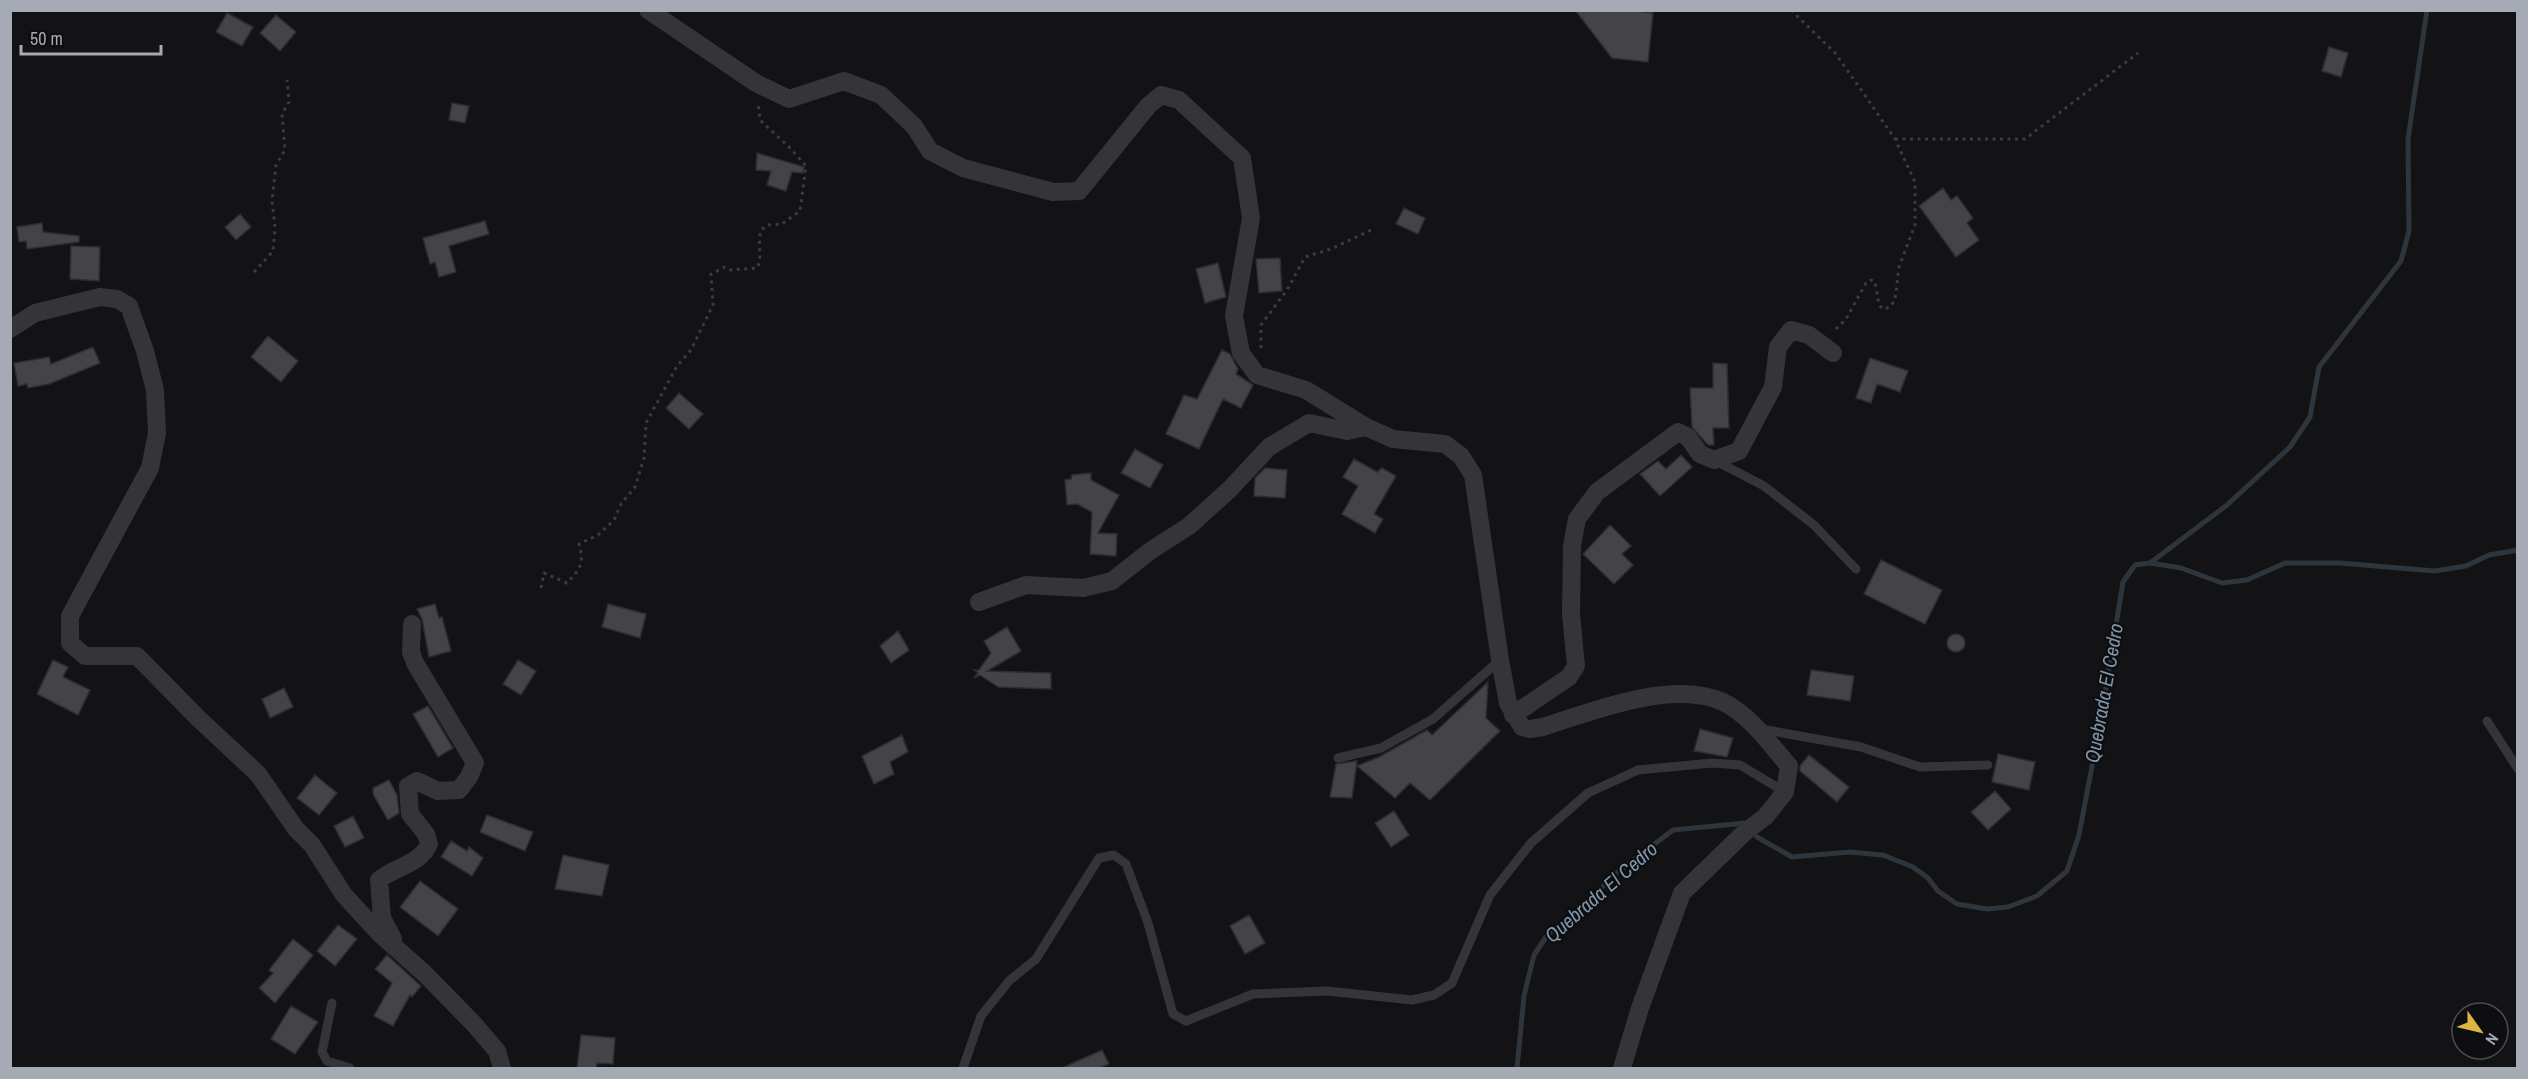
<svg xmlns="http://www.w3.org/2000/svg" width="2528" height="1079" viewBox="0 0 2528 1079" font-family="'Archivo Narrow',sans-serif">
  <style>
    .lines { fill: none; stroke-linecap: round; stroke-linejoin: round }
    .stream { stroke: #2e353c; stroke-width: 5 }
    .building { fill: #434348; stroke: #2e2e31; stroke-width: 1.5 }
    .path { stroke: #3b3c40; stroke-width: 3; stroke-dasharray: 3 4.5; stroke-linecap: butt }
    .lane { stroke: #353539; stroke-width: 9 }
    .street { stroke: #353539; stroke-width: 18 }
    .labels { text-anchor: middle; stroke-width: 4.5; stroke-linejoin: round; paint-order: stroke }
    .water-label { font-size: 20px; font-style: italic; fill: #8195ac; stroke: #0e0e10 }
  </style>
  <rect width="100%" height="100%" fill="#131315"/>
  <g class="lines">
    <!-- stream -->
    <path class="stream" d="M2150,563l77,-58 63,-58 20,-30 9,-50 82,-106 8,-30 -1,-92 19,-129
      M1757,837l35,20 58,-5 33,3 30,12 15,11 10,13 19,13 30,5 21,-2 29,-11 30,-25 12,-36 21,-111 23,-142 12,-17 15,-2 31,5 41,15 25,-3 38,-17h55l95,8 31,-5 23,-11 29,-5
      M1517,1068l7,-72 10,-41 14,-21 33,-26 38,-37 54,-41 73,-7"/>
  </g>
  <!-- building -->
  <path class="building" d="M1575,10h52l26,3 -5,49 -36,-4z
    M227,13l26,14 -11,19 -26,-14z
    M276,15l20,17 -16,19 -20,-18z
    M2329,47l19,6 -7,24 -19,-6z
    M452,103l17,3 -4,17 -16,-3z
    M757,153l47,14 -1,6 -11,-1 -6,19 -19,-6 4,-14 -15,-1z
    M1943,188l8,12 6,-4 16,22 -6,5 12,17 -23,17 -37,-51z
    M1404,208l21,10 -7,16 -22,-10z
    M240,214l11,13 -15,13 -11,-13z
    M485,221l4,13 -40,12 7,26 -17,5 -4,-15 -5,2 -7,-26z
    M42,223l1,9 36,4v6l-52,7 -1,-8 -7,1 -2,-15z
    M71,246l29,1 -1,34 -29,-2z
    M1280,258l2,33 -23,2 -3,-34z
    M1218,263l8,34 -21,6 -9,-34z
    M268,336l30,25 -17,21 -30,-25z
    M93,347l7,16 -51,21 -21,4 -1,-4 -9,2 -4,-23 35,-6 2,7z
    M1222,350l8,4 8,15 -2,5 17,11 -12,23 -18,-9 -24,50 -33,-15 18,-39 13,4z
    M1870,358l38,13 -8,21 -23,-8 -6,19 -15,-5z
    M1713,363l14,1 2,64h-16l1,17h-6l-16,-18 -2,-39h23z
    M679,393l24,21 -14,15 -23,-21z
    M1135,449l28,16 -13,23 -29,-15z
    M1681,455l11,12 -32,29 -20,-22 18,-13 8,8z
    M1354,459l23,13 5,-4 14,8 -22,38 9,5 -8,14 -33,-19 16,-28 -15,-9z
    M1265,468l22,2 -2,28 -31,-2 1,-18z
    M1091,473v7l28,15 -21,38 19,1 -1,22 -26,-2 2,-42 -15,-8 -10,1 -2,-25 6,-1 1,-4z
    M1610,525l21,21 -9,8 11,11 -19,19 -31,-30z
    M1881,560l61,30 -17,34 -61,-30z
    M435,604l4,14 3,-1 9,34 -22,6 -7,-38 -5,-10z
    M608,604l38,10 -6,24 -38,-11z
    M1007,627l14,24 -34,20 64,2v16l-53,-2 -18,-12 -6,3 4,-5 -4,-3h5l12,-17 -7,-12z
    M898,631l11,19 -18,13 -11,-17z
    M1947 643a9 9 0 1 1 18 0a9 9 0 1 1-18 0Z
    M53,660l15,7 -5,10 27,13 -12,25 -41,-21z
    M518,660l18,11 -15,24 -18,-11z
    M1811,670l43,6 -4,25 -43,-6z
    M1488,682l-2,36 14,13 -70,69 -20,-17 -15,15 -38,-32 22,-9 48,-27 5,5z
    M284,688l9,19 -23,11 -8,-19z
    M428,706l25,42 -15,9 -25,-43z
    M1700,729l33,9 -6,19 -33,-6z
    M902,735l6,17 -18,10 4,12 -20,10 -12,-28z
    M1998,754l37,8 -6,28 -37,-8z
    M1809,755l40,32 -12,15 -37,-31v-5z
    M1357,761l-5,37 -22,-1 6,-33z
    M315,775l22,18 -18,22 -22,-17z
    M389,780l8,15 2,18 -11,7 -15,-26v-6z
    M1995,791l16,18 -23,21 -17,-18z
    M1394,811l15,24 -18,12 -16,-24z
    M487,815l46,17 -8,19 -45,-19z
    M353,816l11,22 -19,9 -11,-21z
    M451,841l16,10 2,-4 14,11 -11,18 -31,-19z
    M563,855l46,10 -7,31 -47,-7z
    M420,881l38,28 -20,27 -38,-29z
    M1249,915l16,28 -20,11 -15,-28z
    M338,925l19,14 -22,27 -18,-15z
    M293,939l20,16 -38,48 -16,-15 14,-15 -4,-3z
    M387,955l34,31 -9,11 -2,-2 -17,31 -19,-10 18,-33 -17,-14z
    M291,1006l27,16 -23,32 -24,-15z
    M581,1035l34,3 -2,26 -16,-1 -1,5h-19z
    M1102,1050l7,14 -9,4h-38z"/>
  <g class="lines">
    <!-- path -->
    <path class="path" d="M1791,10l44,43 29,41 31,45 20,43v43l-16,42 -4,33 -5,7 -7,2 -4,-4 -4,-23 -4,-2 -5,3 -20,36 -12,12
      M1895,139h130l113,-86
      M254,272l19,-21 2,-24 -3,-26 4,-36 9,-15 -3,-36 7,-12 -2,-22
      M1261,348v-23l26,-35 18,-33 26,-8 42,-20
      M541,588l3,-15 23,10c14,-15 17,-19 12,-39l19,-9 16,-15 7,-16 14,-17 9,-29 2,-35 31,-57 14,-16 22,-45 -2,-31 14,-7 6,3 26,-2c6,-13 0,-23 4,-38l7,-5 14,-1 18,-13 6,-45 -15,-17 -31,-29 -2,-17"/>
    <!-- lane -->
    <path class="lane" d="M1714,460l50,26 50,39 42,44
      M2487,721l31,48
      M1761,729l100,18 59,20 68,-2
      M1338,758l43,-10 52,-29 67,-59
      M332,1003l-10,49 5,9 23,7
      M963,1068l18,-52 28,-35 27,-22 63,-101 15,-3 12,9 22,59 25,91 13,7 67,-27 74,-3 85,9 22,-5 18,-12 38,-88 41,-52 57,-50 50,-23 74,-7 28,2 45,27"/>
    <!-- street -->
    <path class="street" d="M648,10l108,73 33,16 55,-18 37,14 33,31 16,25 33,17 90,24 26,-1 69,-85 13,-11 18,5 63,58 9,60 -17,98 7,37 16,22 49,15 60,37 27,12 52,5 16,12 12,19 27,185 8,43 14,24 8,2 13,-2c50,-16 130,-48 180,-25 27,13 47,42 66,64l-4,26 -19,24 -22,17 -62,60 -42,115 -18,60
      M10,329l25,-16 65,-16 17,2 12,7 16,45 10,39 2,43 -7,35 -80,148v27l15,13h52l62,63 59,55 38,55 16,16 32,50 35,38 46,41 49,50 23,27 5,17
      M979,602l47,-17 57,3 29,-7 38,-30 39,-25 41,-37 39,-42 40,-24 38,8 19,-4
      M1513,715l56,-38 7,-11 -5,-52 1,-68 5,-27 20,-27 81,-60 10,5 12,17 14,6 25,-9 34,-64 5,-40 13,-17 18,5 24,18
      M393,939l-11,-21 -3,-38c15,-13 42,-16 50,-36l-3,-10 -16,-20 -2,-28 9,-5 21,10 21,-1 10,-13 6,-14 -60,-100 -4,-11 1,-28"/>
  </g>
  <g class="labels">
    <!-- water labels -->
    <g class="water-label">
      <text transform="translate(2104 693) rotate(-80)" y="7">Quebrada El Cedro</text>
      <text transform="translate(1601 892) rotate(-41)" y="7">Quebrada El Cedro</text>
    </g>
  </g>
  <!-- border -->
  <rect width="2528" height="1079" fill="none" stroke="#a6aab4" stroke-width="24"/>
  <!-- north arrow -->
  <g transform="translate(2480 1031) rotate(124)"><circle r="28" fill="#0e0e10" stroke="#4b4c52" stroke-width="1.5"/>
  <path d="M0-4.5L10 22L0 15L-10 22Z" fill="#deb442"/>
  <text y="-9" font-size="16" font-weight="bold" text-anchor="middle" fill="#a6aab4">N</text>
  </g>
  <!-- scale -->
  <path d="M21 45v9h140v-9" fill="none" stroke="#a6aab4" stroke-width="3"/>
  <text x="30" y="45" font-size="18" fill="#a6aab4" stroke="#0e0e10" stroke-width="4.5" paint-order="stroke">50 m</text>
</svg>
